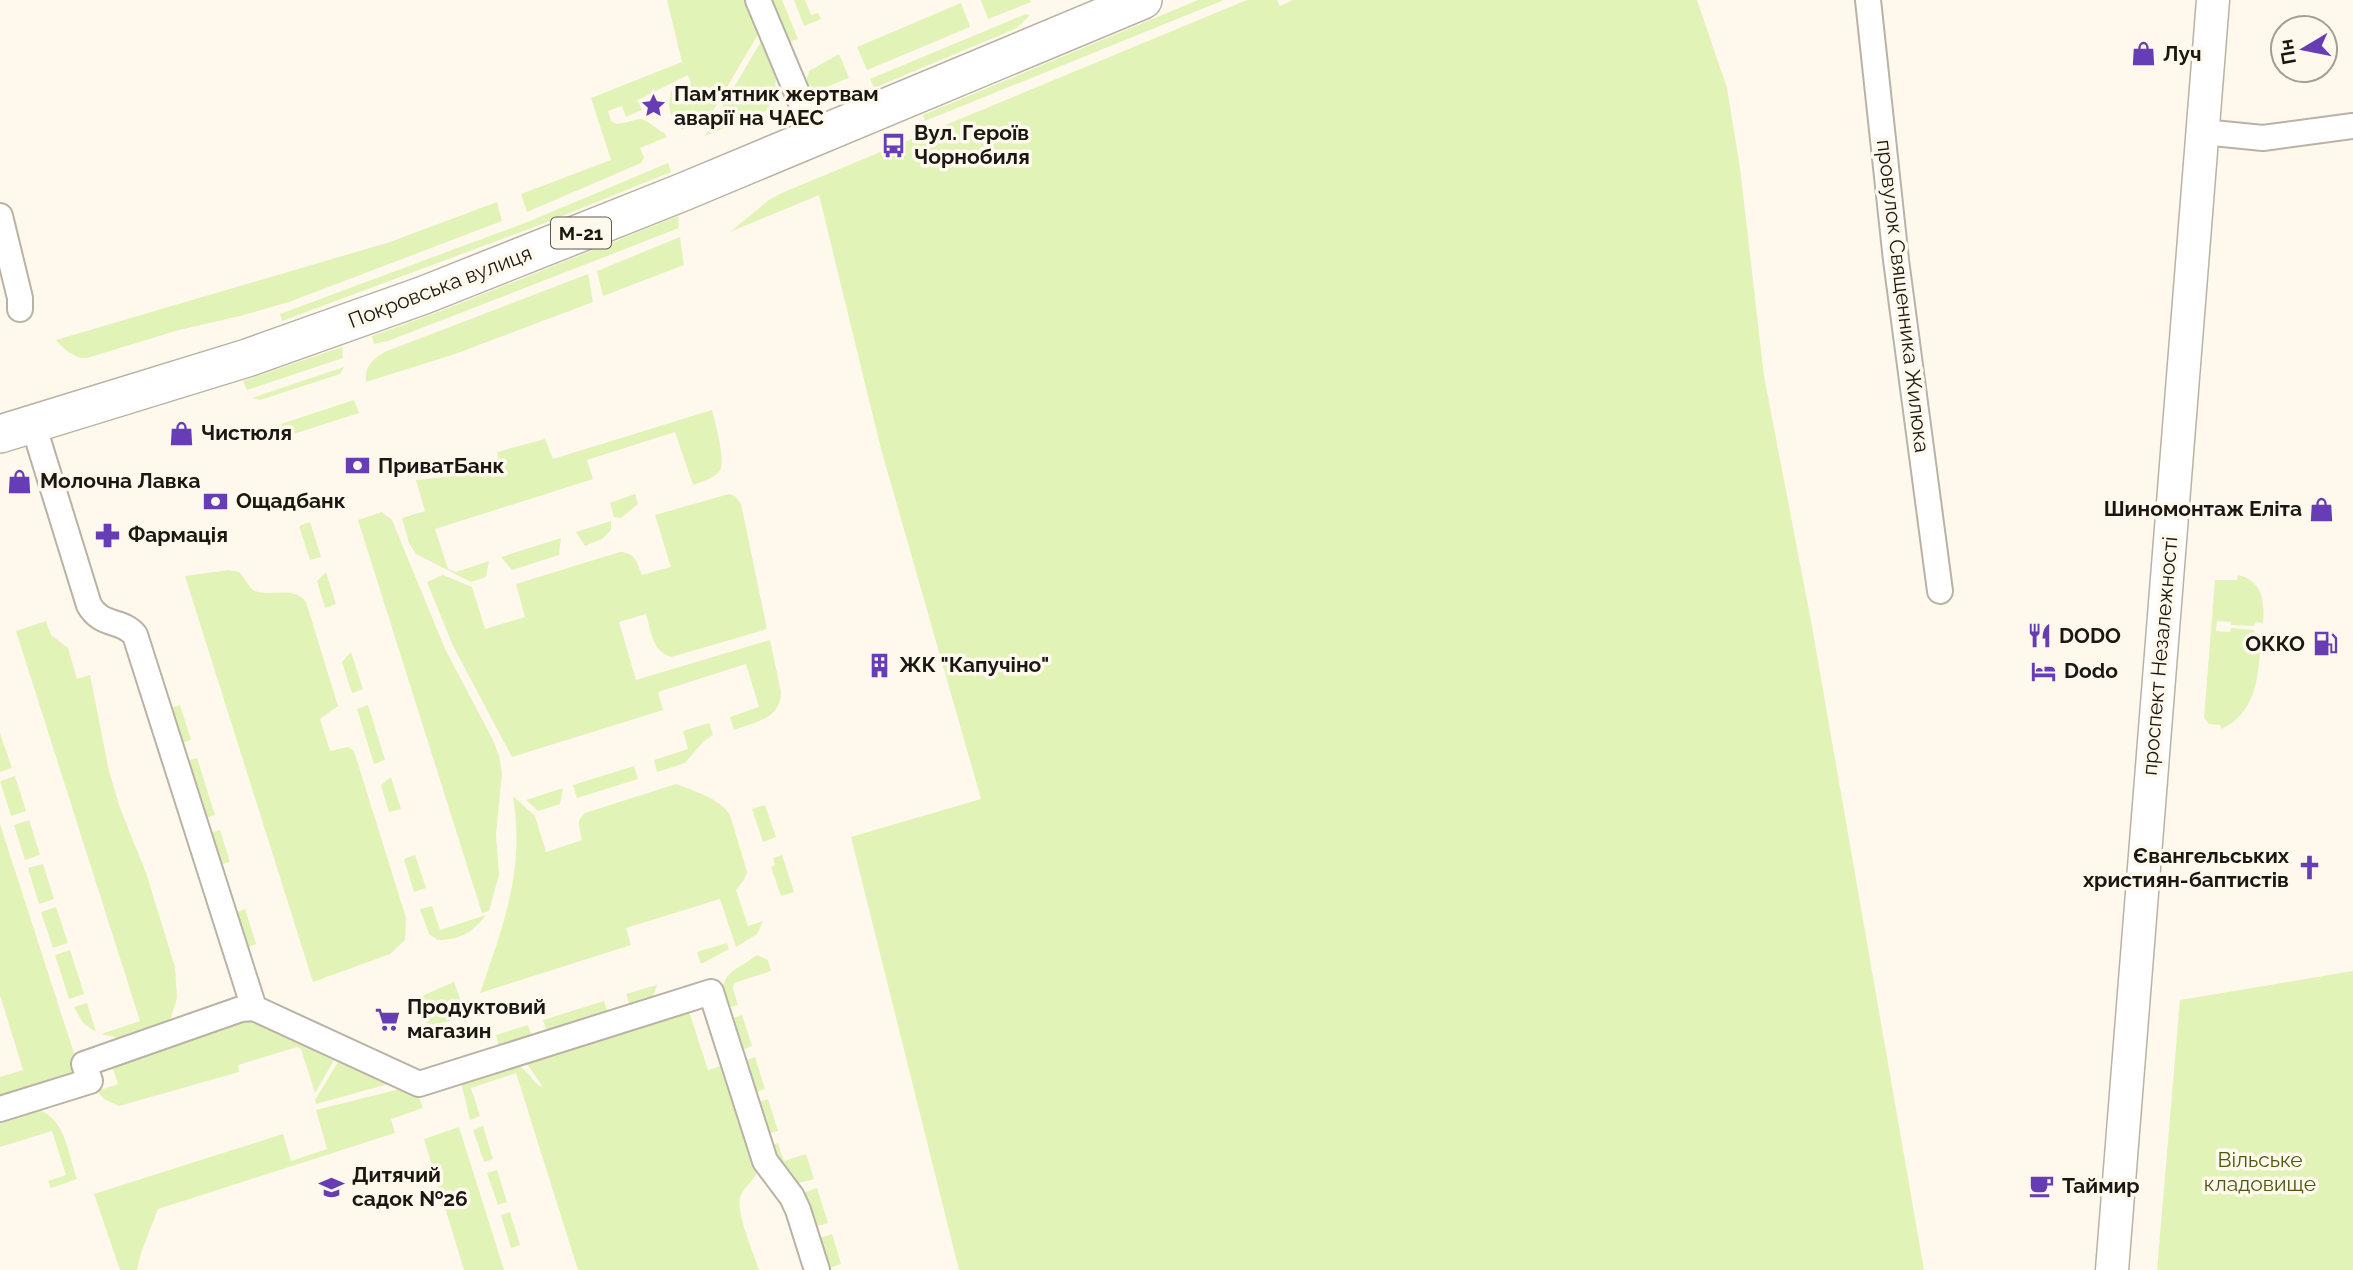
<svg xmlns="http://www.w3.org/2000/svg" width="2353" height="1270" viewBox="0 0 2353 1270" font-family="Raleway,sans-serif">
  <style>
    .green { fill: #e2f3b7 }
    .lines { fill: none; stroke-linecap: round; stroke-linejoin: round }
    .minor-casing { stroke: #bab2a4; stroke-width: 28 }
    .major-casing { stroke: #bab2a4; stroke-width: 35 }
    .highway-casing { stroke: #bab2a4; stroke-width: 40 }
    .minor { stroke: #fff; stroke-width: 24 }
    .major { stroke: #fff; stroke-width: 32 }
    .highway { stroke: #fff; stroke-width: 37 }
    .labels { text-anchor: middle; stroke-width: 7; stroke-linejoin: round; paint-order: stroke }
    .shield { fill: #fff8ed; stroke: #5f5b54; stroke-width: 2 }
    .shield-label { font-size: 19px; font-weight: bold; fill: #1b1813 }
    .poi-label { font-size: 21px; font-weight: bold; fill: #1b1813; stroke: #fff8ed; text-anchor: start }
    .street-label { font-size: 21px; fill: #1b1813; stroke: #fff8ed }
    .park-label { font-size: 21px; fill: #4c5b10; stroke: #fff8ed }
  </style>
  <rect width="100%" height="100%" fill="#fff8ed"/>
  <!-- green -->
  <path class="green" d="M667,0h79l14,31 -50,85 -28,14 -4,-7 -6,-4 -3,-13 2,-15 20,-8 -3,-8 -50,25 4,10 -16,7 -4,-11 -14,5 3,10 6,3c26,-3 18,-12 42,6 8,6 2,-2 8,7l-27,11 4,10 -3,5 -114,49 -6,-18 90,-34 -20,-62 91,-36z
    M768,0h14l16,39 -9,3z
    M794,0h11l6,15 7,-2 3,6 -17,7z
    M981,0h49l1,2 -43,17z
    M1198,0h26l-299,121 -2,-6z
    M1247,0h30l3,6 13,-6h404l30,88 13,80 24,208 47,245 113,649h-965l-108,-433 130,-38 -100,-350 -62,-254 -89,37 39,-32 15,-8z
    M961,3l9,24 -103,43 -10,-23z
    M1026,14l4,1 -13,13 -143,60 -4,-9z
    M763,38c12,32 19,39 5,72l-63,26z
    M839,54l10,24 -33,13 -10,-9 3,-11z
    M668,163l3,9 -126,51 -263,98 -2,-7 250,-93z
    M497,202l5,19 -213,81 -49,14 -61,14 -92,28c-13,1 -23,-9 -31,-18l334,-98z
    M678,216l1,12 -291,113 -14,3 -2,-8 69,-25z
    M680,237l4,28 -81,31 -6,-25z
    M588,274l5,28 -138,52 -89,28c-2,-16 8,-25 21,-31z
    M342,347l1,11 -96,32 -4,-9z
    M344,367l-4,7 -80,26 -8,-2z
    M354,400l5,13 -75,24 -3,-13z
    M712,410c3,12 15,54 7,62 -7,7 -18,10 -26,13l-18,-53 -88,28 6,19 -158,50 13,40 8,3 33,-11 -3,16 -15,5 -55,-28 -7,-11 -7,-25 23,-7 -9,-31 84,-9 -3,-19 48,-13 8,20z
    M635,494l3,10 -17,14 -7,-1 -4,-14z
    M729,494l6,2 6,8 26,125 -96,28c-19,-6 -20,-26 -25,-43l-27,8 17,58 134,-40 11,52c0,27 -26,30 -47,38l-4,-13 29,-10 -13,-43 -88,28 5,18 -151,47 -59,-111 -26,-64 16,-7 29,12 13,42 40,-12 -9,-33 104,-32c16,1 17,11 22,23l29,-8 -16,-52z
    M382,512l10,8 53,129 48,91 6,16 3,17 -6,61 3,41 -10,36 -7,2 -124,-393z
    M611,521v9l-9,9 -17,7 -9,-14z
    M310,522l11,35 -11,3 -11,-34z
    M561,538l-2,17 -47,15 -11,-13z
    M229,570l10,2c7,7 10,18 19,20 18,4 36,-6 48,10l32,104 -18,13 10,32 18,-4 6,4 52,167 -1,22 -15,14 -77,28 -128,-406z
    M326,572l10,32 -11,4 -8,-27z
    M2238,575c24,5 27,26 25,48l-8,-1 -1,4 -23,-1v-3l-14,-1 -1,10 14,1 1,-4 23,2 -2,21 8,2c-2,30 -8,63 -39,76l-1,-4 -11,-1 -5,-6 11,-138h22z
    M46,621l5,14 17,13 9,31 13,-4 19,96 11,37 26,65 29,94 2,31 -7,23 -47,18 -22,-5 39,-13 -124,-390z
    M351,652l12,37 -11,4 -10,-31z
    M180,705l11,35 -10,3 -11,-35z
    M368,705l17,55 -11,4 -17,-55z
    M709,723l4,12 -10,7 -18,21 -28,9 -3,-12 34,-11 -5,-18z
    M0,733l12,35 -12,4z
    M197,758l18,57 -11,4 -18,-58z
    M634,766l4,13 -61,19 -4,-13z
    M15,776l11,35 -15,5 -11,-35z
    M391,777l10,32 -12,3 -8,-27z
    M676,784c18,7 43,14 54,31l17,57 -3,8 -8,10 12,36 15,-5 -6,13 -21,13 -16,-48 -94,29 5,17 -151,48c24,-69 45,-123 33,-197l22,20 11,36 36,-12c-2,-11 -7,-19 3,-27z
    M563,788l-3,16 -22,7 -12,-11z
    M765,805l11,32 -13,5 -11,-33z
    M29,820l11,35 -15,5 -11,-35z
    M0,824l81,251 -81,25v-23l23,-7 -23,-75z
    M220,830l10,32 -11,3 -10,-32z
    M415,855l11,33 -12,4 -10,-33z
    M782,855l12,37 -13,4 -10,-29 4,-2 -2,-7z
    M43,864l11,35 -15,5 -11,-36z
    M432,906l8,24 46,-15c-13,17 -26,25 -48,25l-9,-6 -9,-25z
    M56,907l12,36 -15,5 -12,-36z
    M245,909l11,35 -11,4 -11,-35z
    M727,943l2,6 -28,15 -4,-12z
    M70,950l14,44 -15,5 -14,-44z
    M757,955l11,5 3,11 -37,12 -1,6 5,16 -11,3c-11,-35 4,-34 30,-53z
    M2353,971v299h-196l23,-270z
    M454,982l12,34 -38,11 -8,-23 4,-9z
    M657,985l-5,14 -22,7 -4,-12z
    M604,1001l4,12 -61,19 -4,-12z
    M87,1003l9,29 -13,-9 -9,-16z
    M687,1005l21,65 19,-6 32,97c-1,19 -10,19 -18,34 -7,14 13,59 18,75h-181l-62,-197 -45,15 9,28 -10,4 -8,-33v-10c16,-4 45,-19 60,-9 9,6 11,16 21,19l-21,-30z
    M257,1012l83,38 -25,43 -14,-44 -4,-2 -59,18 1,7 -120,34 -15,-7 -7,-8 21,-7 -7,-21z
    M742,1015l10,31 -12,5 -10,-32z
    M528,1025l4,12 -33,10 -3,-12z
    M344,1052l59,28 -87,24 -1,-4z
    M755,1057l10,32 -12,4 -10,-32z
    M404,1088l14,7 5,13 -32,11 4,14 -237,76 -17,44 -4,17h-17l-26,-76 189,-60 8,27 36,-12 -11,-39z
    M768,1099l10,32 -12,3 -10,-31z
    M32,1109c32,2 36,44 45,70l-26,9 -3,-7 18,-6 -14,-44 -52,16v-29z
    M483,1126l10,33 -9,3 -11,-32z
    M459,1127l45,143h-40l-40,-131z
    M778,1143l6,18 22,-7 8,25 -15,4 -15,-13 -14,-24z
    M497,1170l10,32 -9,3 -11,-32z
    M817,1188l11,35 -14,4 -11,-34z
    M510,1212l10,33 -9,3 -10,-33z
    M832,1234l9,30 -14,5 -10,-30z"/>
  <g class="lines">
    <defs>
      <path id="minor" d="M758,0l57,136
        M1868,0l28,260 44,331
        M2203,132l60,6 90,-12
        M0,216l20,82v11
        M33,424l56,181c12,22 33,14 46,30l119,373
        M0,1109l90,-28 -6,-17 157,-55 13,-1 165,76 292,-92 54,169 27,36 6,13 19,60"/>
      <path id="major" d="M2112,1270l101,-1270"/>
      <path id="highway" d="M0,434l247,-76 177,-63 259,-103 460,-192"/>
    </defs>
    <!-- minor casing -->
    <use href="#minor" class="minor-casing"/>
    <!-- major casing -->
    <use href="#major" class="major-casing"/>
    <!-- highway casing -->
    <use href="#highway" class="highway-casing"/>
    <!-- minor -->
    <use href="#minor" class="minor"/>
    <!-- major -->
    <use href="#major" class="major"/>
    <!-- highway -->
    <use href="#highway" class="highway"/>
  </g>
  <!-- icons -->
  <defs>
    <symbol id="shop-bare" viewBox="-9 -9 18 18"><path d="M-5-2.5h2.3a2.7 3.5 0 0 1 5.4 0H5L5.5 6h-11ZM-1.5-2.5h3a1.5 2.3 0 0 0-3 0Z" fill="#663db5" stroke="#fff8ed" stroke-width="2.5" paint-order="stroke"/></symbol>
    <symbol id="sight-bare" viewBox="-9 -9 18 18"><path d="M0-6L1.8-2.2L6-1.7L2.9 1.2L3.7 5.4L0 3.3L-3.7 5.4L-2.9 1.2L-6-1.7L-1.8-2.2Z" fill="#663db5" stroke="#fff8ed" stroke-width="2.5" paint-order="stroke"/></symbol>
    <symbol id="bus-bare" viewBox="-9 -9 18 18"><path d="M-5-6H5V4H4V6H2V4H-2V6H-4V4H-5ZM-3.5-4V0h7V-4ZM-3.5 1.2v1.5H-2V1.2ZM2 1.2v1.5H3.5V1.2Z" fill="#663db5" stroke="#fff8ed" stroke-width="2.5" paint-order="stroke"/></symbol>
    <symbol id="bank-bare" viewBox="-9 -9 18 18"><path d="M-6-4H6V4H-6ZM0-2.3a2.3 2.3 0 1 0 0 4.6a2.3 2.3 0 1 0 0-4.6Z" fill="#663db5" stroke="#fff8ed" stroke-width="2.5" paint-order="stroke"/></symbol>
    <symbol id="pharmacy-bare" viewBox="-9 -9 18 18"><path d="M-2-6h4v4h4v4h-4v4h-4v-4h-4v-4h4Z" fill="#663db5" stroke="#fff8ed" stroke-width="2.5" paint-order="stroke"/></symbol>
    <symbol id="restaurant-bare" viewBox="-9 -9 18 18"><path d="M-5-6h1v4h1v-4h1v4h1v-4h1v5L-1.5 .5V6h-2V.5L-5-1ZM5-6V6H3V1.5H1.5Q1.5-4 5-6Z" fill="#663db5" stroke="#fff8ed" stroke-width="2.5" paint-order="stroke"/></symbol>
    <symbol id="fuel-bare" viewBox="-9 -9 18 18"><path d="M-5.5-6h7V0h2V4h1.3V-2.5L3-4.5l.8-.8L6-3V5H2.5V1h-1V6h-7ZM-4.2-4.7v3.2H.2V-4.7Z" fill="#663db5" stroke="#fff8ed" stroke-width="2.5" paint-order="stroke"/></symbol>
    <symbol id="building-bare" viewBox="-9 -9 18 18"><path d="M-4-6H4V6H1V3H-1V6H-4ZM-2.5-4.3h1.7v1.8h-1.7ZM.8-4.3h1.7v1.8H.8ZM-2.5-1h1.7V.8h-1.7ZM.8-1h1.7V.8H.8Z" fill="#663db5" stroke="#fff8ed" stroke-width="2.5" paint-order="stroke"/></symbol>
    <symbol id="hotel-bare" viewBox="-9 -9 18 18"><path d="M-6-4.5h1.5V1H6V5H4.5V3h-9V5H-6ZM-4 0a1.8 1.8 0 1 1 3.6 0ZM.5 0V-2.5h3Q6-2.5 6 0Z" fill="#663db5" stroke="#fff8ed" stroke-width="2.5" paint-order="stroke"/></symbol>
    <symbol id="church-bare" viewBox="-9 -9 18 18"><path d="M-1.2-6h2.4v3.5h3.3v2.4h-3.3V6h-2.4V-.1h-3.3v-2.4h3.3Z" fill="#663db5" stroke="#fff8ed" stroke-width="2.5" paint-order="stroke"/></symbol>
    <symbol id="supermarket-bare" viewBox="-9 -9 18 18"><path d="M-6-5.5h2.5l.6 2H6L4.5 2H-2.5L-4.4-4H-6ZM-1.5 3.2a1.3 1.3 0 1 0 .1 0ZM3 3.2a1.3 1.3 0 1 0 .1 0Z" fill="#663db5" stroke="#fff8ed" stroke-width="2.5" paint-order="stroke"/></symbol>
    <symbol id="cafe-bare" viewBox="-9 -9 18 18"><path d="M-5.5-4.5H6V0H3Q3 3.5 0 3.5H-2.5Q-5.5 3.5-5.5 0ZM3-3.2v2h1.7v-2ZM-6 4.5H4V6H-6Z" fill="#663db5" stroke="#fff8ed" stroke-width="2.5" paint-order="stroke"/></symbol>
    <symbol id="school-bare" viewBox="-9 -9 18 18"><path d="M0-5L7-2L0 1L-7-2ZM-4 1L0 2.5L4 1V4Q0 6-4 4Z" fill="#663db5" stroke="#fff8ed" stroke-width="2.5" paint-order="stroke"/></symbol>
  </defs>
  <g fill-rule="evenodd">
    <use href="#shop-bare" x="2126" y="36" width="35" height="35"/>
    <use href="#sight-bare" x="636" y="88" width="35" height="35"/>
    <use href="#bus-bare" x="876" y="128" width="35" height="35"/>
    <use href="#shop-bare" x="164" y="416" width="35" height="35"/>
    <use href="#bank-bare" x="340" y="448" width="35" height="35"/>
    <use href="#shop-bare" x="2" y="464" width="35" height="35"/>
    <use href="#bank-bare" x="198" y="484" width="35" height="35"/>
    <use href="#shop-bare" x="2304" y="492" width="35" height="35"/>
    <use href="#pharmacy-bare" x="90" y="518" width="35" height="35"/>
    <use href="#restaurant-bare" x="2022" y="618" width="35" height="35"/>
    <use href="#fuel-bare" x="2308" y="626" width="35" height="35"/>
    <use href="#building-bare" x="862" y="648" width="35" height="35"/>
    <use href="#hotel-bare" x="2026" y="654" width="35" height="35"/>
    <use href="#church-bare" x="2292" y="850" width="35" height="35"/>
    <use href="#supermarket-bare" x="370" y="1002" width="35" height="35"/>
    <use href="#cafe-bare" x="2024" y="1168" width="35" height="35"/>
    <use href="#school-bare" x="314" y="1170" width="35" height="35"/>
  </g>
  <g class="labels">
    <!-- shield labels -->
    <rect class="shield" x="551" y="217.5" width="60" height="31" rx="5"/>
    <g class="shield-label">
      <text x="581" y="240">М-21</text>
    </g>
    <!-- poi labels -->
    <g class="poi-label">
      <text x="2163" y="61">Луч</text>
      <text x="674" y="101">Пам'ятник жертвам<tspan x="674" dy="24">аварії на ЧАЕС</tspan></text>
      <text x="914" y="140">Вул. Героїв<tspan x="914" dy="24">Чорнобиля</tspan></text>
      <text x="201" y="440">Чистюля</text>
      <text x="378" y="473">ПриватБанк</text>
      <text x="40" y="488">Молочна Лавка</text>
      <text x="236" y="508">Ощадбанк</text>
      <text x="2302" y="516" text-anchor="end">Шиномонтаж Еліта</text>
      <text x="128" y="542">Фармація</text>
      <text x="2059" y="643">DODO</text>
      <text x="2305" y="651" text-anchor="end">ОККО</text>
      <text x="899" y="672">ЖК "Капучіно"</text>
      <text x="2064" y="678">Dodo</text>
      <text x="2289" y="863" text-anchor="end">Євангельських<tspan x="2289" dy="24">християн-баптистів</tspan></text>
      <text x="407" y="1014">Продуктовий<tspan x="407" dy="24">магазин</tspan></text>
      <text x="352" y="1182">Дитячий<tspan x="352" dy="24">садок №26</tspan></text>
      <text x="2062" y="1193">Таймир</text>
    </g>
    <!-- street labels -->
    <g class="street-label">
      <text transform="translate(440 287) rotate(-21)" y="7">Покровська вулиця</text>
      <text transform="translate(1903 296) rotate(83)" y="7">провулок Священника Жилюка</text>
      <text transform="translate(2160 656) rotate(-85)" y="7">проспект Незалежності</text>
    </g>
    <!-- park labels -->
    <g class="park-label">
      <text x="2260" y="1167">Вільське<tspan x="2260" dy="24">кладовище</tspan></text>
    </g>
  </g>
  <!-- north arrow -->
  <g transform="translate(2304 49) rotate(260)"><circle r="33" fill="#fff8ed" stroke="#a49e96" stroke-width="2"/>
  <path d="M0-5L12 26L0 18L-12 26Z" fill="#663db5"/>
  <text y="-10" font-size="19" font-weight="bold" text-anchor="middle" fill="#1b1813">Пн</text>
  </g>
</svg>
